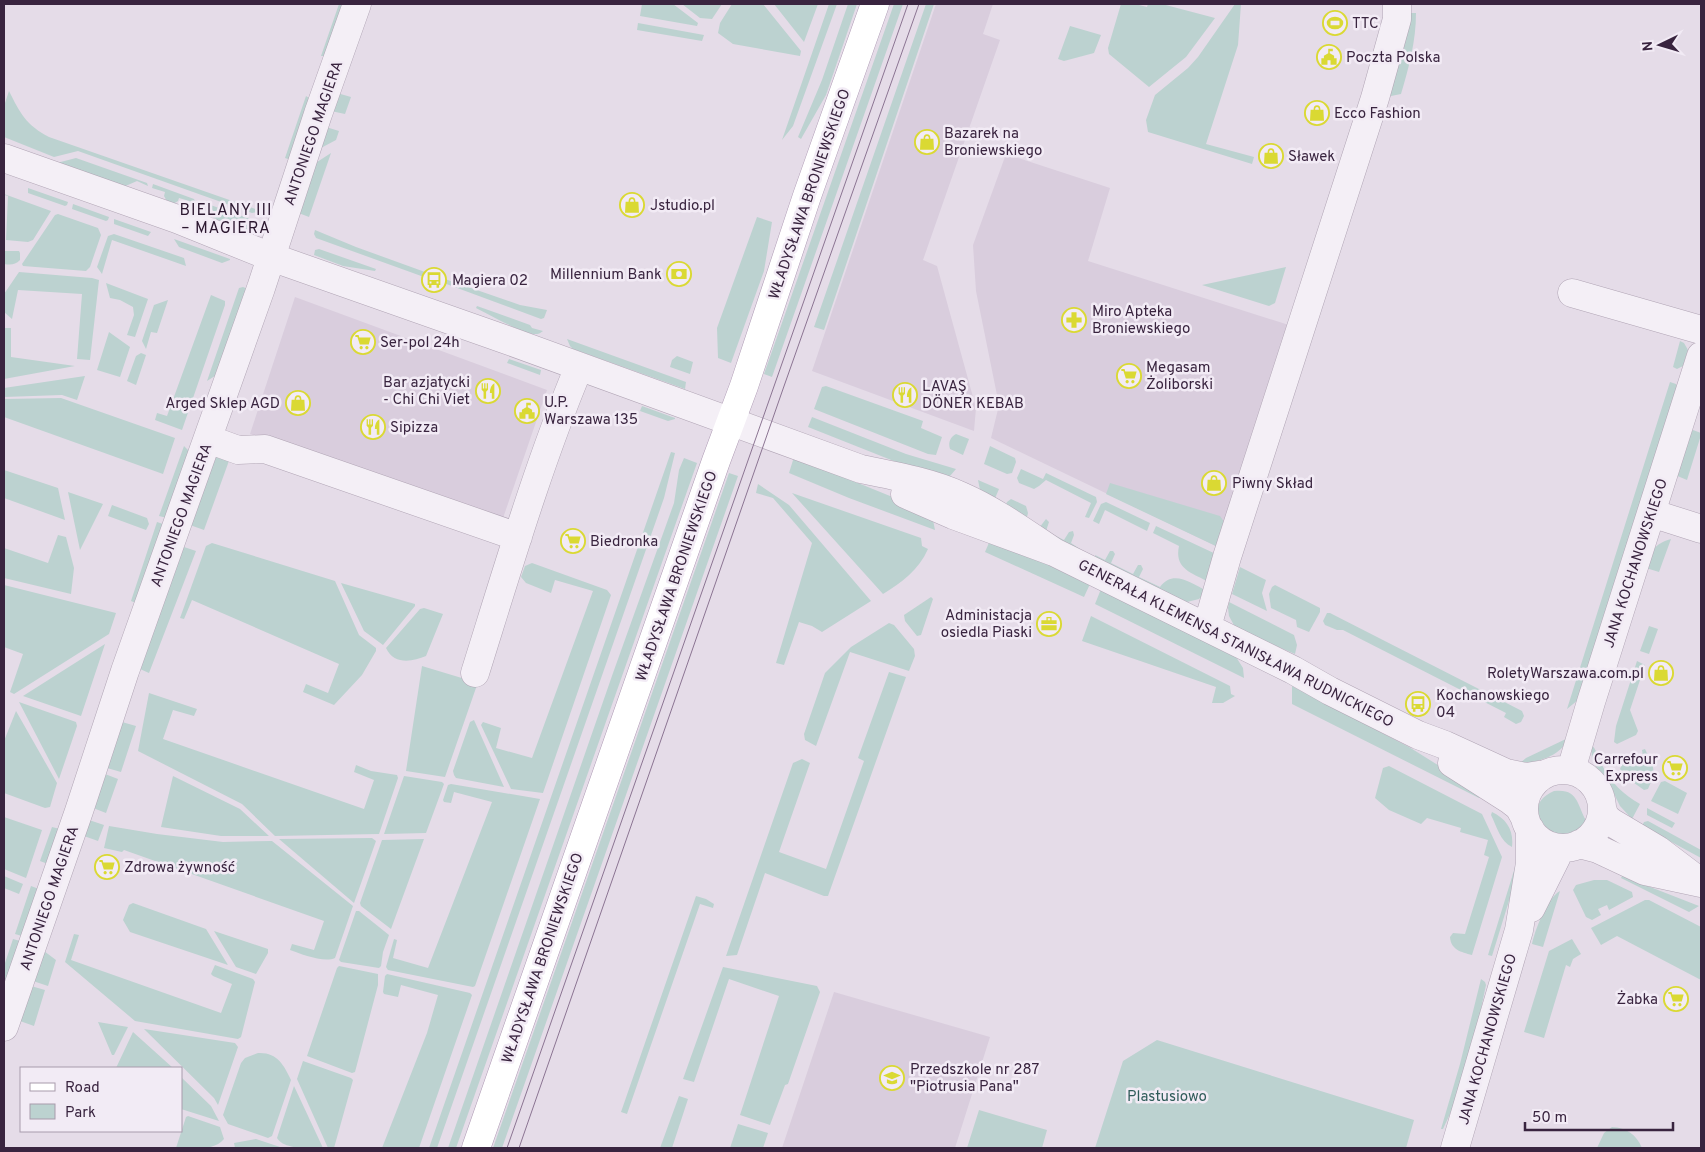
<svg xmlns="http://www.w3.org/2000/svg" width="1705" height="1152" viewBox="0 0 1705 1152" font-family="Overpass,sans-serif">
  <style>
    .built { fill: #d9cddd }
    .green { fill: #bcd2d0 }
    .lines { fill: none; stroke-linecap: round; stroke-linejoin: round }
    .minor-casing { stroke: #b1a5b5; stroke-width: 29 }
    .major-casing { stroke: #ae9ab4; stroke-width: 29 }
    .minor { stroke: #f4eff6; stroke-width: 28 }
    .major { stroke: #fff; stroke-width: 28 }
    .tram { stroke: #8b7492; stroke-width: 1 }
    .labels { text-anchor: middle; stroke-width: 5; stroke-linejoin: round; paint-order: stroke }
    .poi-label { font-size: 15px; fill: #39243f; stroke: #f2ebf5; text-anchor: start }
    .street-label { font-size: 15px; fill: #39243f; stroke: #f2ebf5 }
    .park-label { font-size: 15px; fill: #305c5a; stroke: #f2ebf5 }
    .neighbourhood-label { font-size: 16px; letter-spacing: 1px; fill: #2b172f; stroke: #f2ebf5 }
  </style>
  <rect width="100%" height="100%" fill="#e5dce8"/>
  <!-- built -->
  <path class="built" d="M936,4h57l-10,30 17,6 -77,220 14,6 39,142 -2,23 -162,-60z
    M1006,154l104,34 -22,73 204,65 -72,222 -229,-110 8,-33 -23,-114 -3,-46z
    M295,297l252,93 -45,131 -252,-87z
    M834,992l156,45 -35,111h-173z"/>
  <!-- green -->
  <path class="green" d="M339,4h4l-19,52h-3z
    M642,4h31l25,19 -1,3 -57,-10z
    M682,4h40l-10,15 -12,-1z
    M732,4h31l38,47 -1,5 -67,-12 -15,-11 2,-10z
    M774,4h44l-14,38z
    M829,4h8l-44,122 -11,14z
    M848,4h9l-31,91 -25,44 -3,-2 24,-57z
    M894,4h9l-131,373 -8,-3z
    M926,4h8l-110,326 -10,-3z
    M1121,4h14l12,3 1,-3h14l53,14 -29,39 -37,30 -40,-33 -1,-6z
    M1235,4h6l-3,41 -32,99 48,13 -2,7 -104,-32 -2,-12 9,-25 33,-27 10,-11z
    M1403,13h13c0,28 -7,54 -15,81l-15,3z
    M638,23l66,12 -2,6 -65,-11z
    M1070,26l31,9 -7,18 -30,8 -6,-2z
    M9,91c11,22 17,34 40,46l209,73 -1,2 -5,1 -174,-62 -24,6 -50,-20v-31z
    M337,93l14,4 -6,17 -14,-3z
    M306,96l3,2 -18,62 -6,-2z
    M326,127l13,4 -3,9 -17,9z
    M331,153l-22,64 -13,-5 18,-48z
    M76,158l71,25 1,3 -11,-5 -16,7 -68,-24z
    M153,184l41,15 2,4 -17,-5 -1,3 -8,5 -1,-1 -5,-9 1,-4 -13,-4z
    M28,188l40,14 -1,3 -2,1 -37,-13z
    M4,194l47,17 -18,29 -5,2 -22,-2 2,-44 -4,-1z
    M202,202l48,17 2,3 -4,11h-4l-30,-11 -2,-9 1,-3 -14,-6z
    M73,204l36,13 -1,3 -2,1 -34,-12z
    M58,214l40,14 3,7 -11,32 -4,4 -63,-5 -1,-2 33,-49z
    M757,217l15,5 -8,49 -33,92 -13,-5 -1,-30z
    M114,219l37,13 -3,4 -34,-12z
    M315,230l41,17 69,25 -1,5 -108,-39 -2,-4z
    M114,234l70,24 2,8 -74,-26 -10,34 -5,-7 11,-31z
    M174,239l56,20v1l-8,3 -43,-16z
    M319,249l57,20 -1,2 -32,-5 -29,-11 1,-5z
    M5,251h14l1,2v7c-5,5 -9,5 -16,4z
    M1286,267l-11,36 -6,3 -67,-21z
    M19,272l73,6 7,2 -9,80 -13,-1 5,-65 -64,-4 -6,29 -8,-7v-18z
    M442,278l78,27 27,5 -3,8 -3,1 -100,-37z
    M106,283l42,16 -13,38 -8,-2 7,-20 -1,-8 -13,-7 -10,-2z
    M243,287l5,2 -30,85 -11,7 32,-93z
    M211,295l14,6v4l-43,125 -27,-10 2,-7 10,3z
    M168,300l-11,33 -6,-1 -5,17 -4,-8 12,-36z
    M477,306l53,19 2,3 11,3c-3,2 -3,3 -7,3 -11,1 -48,-20 -60,-26z
    M4,328h7v29l64,9 -71,13z
    M109,332l21,15 -10,30 -23,-7z
    M567,339l119,43 -1,7 -112,-40 -3,-3z
    M1680,341l4,2 4,7 -5,16 -6,3 -4,-2z
    M141,353l5,2 -10,30 -9,-4 9,-25z
    M677,356l16,6 -3,12 -20,-7 2,-7z
    M509,359l32,11 -1,5 -33,-12z
    M85,376l-8,24 -15,-5 -58,2v-9z
    M1670,382l6,2 1,3 -99,313 -11,9z
    M826,386l97,35 -2,7 21,9 -6,18 -8,-1 -114,-45 8,-22z
    M61,398l114,40 -12,36 -159,-57v-18z
    M642,406l33,12v1l-7,2 -28,-10z
    M812,417l94,37 50,15 -6,7 -16,1 -126,-50z
    M1693,430l8,3v2l-14,45 -12,-5 13,-39z
    M956,434l13,5 -6,16 -13,-6c-2,-6 0,-12 6,-15z
    M184,446l7,7 -24,65 -8,-2z
    M990,446l25,12 1,4 -4,11 -5,1 -23,-10z
    M671,452l4,1 -11,45 -227,650h-8z
    M217,454l13,4 -26,72 -14,-5z
    M794,457l133,54 6,9 2,10 -86,-32 -60,-25z
    M684,458l13,5 -241,685h-8l165,-475 61,-170 5,-33z
    M1021,469l22,10 3,-6 50,24 1,5 -8,16 -4,-1 6,-14 -45,-23 -7,6 -5,3 -15,-6 -2,-5z
    M4,470l54,18 7,32 -61,-22z
    M729,473l9,3 -236,672h-9z
    M978,480l21,9 -6,14 -13,-13z
    M1110,483l110,33 5,7 -5,25 -114,-54z
    M758,484l31,21 82,96 -49,31 -10,-6 -13,-4 -15,43 -8,-2 36,-120 -39,-45 -17,-5z
    M68,492l35,12 -23,46z
    M792,493l129,45 1,8 6,3c-9,21 -27,34 -45,45z
    M1011,499l15,7 2,7 -2,8 13,7 7,-9 3,3 -3,9 18,9 5,-8 4,-1 1,4 -3,8 9,6 -3,1 -73,-40 3,-8z
    M1106,502l44,21 -3,8 -42,-21 -6,14 -6,-3 8,-17z
    M112,505l35,13 2,6 -3,6 -38,-14z
    M157,522l9,3 -28,79 -7,-3z
    M1156,526l62,29 -9,27c-17,-9 -35,-13 -30,-36l-26,-13z
    M58,535l8,2 8,31 -3,26 -67,-16v-30l44,15z
    M991,538l99,46 -6,13 -99,-45z
    M1671,539l-12,33 -13,-4c5,-16 7,-24 25,-29z
    M212,543l123,38 24,54 17,13v3l-14,24 -28,30 -31,-13 3,-8 22,9 11,-29 -147,-64 -8,19 -4,-1 26,-72z
    M184,547l12,4 -47,122 -9,-4z
    M1110,551h3l2,3 -4,9 22,11 5,-9h3l2,4 -4,8 21,10c13,-18 31,-4 47,4l-8,8 -12,3 -91,-43 -1,-4 10,5z
    M532,563l75,27 4,5 -68,198 -32,-4 -30,-64 2,-3 18,6 -5,20 36,10 61,-167 -38,-11 -4,13 -25,-10 -5,-6 4,-11z
    M1240,567l26,13 -4,13 5,18 -35,-17z
    M341,583l74,21v2l-32,39 -19,-14z
    M4,585l112,28 -7,21 -95,60 -4,-2 13,-38 -19,-7z
    M1275,585l45,23v4l-11,20 -12,-5 -1,-7 -25,-12 -2,-14 3,-7z
    M1101,589l135,68 7,11 1,10 -149,-74z
    M931,597l2,2 -12,36 -4,1 -12,-15 -1,-6z
    M1229,602l65,33 3,10 -2,9 -59,-25 -7,-13 -1,-8z
    M424,608l19,6 -17,42c-14,6 -32,9 -40,-8l34,-39z
    M1327,613h3l192,98 2,5 -3,6 -5,2 -12,-7 2,-4 -163,-83h-6l-12,-5 -2,-4z
    M1091,616l139,70 1,8 4,2 -12,7h-11l4,-16 -134,-46z
    M889,623l5,2 20,24 1,7 -6,15 -59,-19 -34,94 -11,-6 -1,-6 21,-61 26,-26z
    M1649,626l9,3 -9,25 -9,-3z
    M105,644l-24,72 -58,-20z
    M1637,661l8,4 -15,45 8,21 -2,4 -19,9 -3,-2 2,-16z
    M422,666l53,16 2,3 -32,92 -39,-6z
    M889,672l17,5 -78,219h-4l-59,-23 -28,82 -11,1 67,-193 9,-4 8,4 -31,89 47,17 38,-108 -6,-3z
    M1292,686l117,61 72,45 -2,6 -187,-94z
    M149,693l48,16 -3,7 -21,-6 -10,29 201,70 10,-29 -20,-8 2,-7 15,6 26,4 1,3 -19,56 -104,2 -33,-32 -104,-53z
    M19,702l57,20 1,4 -18,53z
    M16,711l41,72 -7,24 -5,1 -41,-15v-52z
    M474,720l30,67 -48,-9 -2,-3 -1,-4 17,-49z
    M122,722l14,4 -15,46 -14,-4z
    M1568,738c-7,19 -31,24 -49,26l7,-6z
    M1591,744c6,6 7,14 11,21 9,18 21,29 38,39l-8,15 -12,-13 -11,-22 -14,-19 -3,-6z
    M1645,749c9,19 12,20 3,40l-4,1 -14,-10 -10,-11 2,-5 21,-8 -1,-6z
    M1389,766l93,48 20,43 -30,98c-11,-3 -21,-5 -22,-18l3,-4 12,1 24,-77 -5,-2 4,-15 -28,-8 1,-4 -34,-10 -6,6 -32,-14 -14,-12 8,-30z
    M105,774l13,5 -12,34 -13,-5z
    M173,776l67,33 29,27h-48l-60,-9z
    M404,776l38,6 2,2 -18,49 -42,1z
    M1665,781l22,12 -9,21 -27,-13 10,-19z
    M451,784l89,15 -65,187 -2,1 -85,-17 -2,-3 8,-28 3,1 -4,18 35,10 64,-166 -38,-10 -3,11 -7,-1 -1,-2 5,-15z
    M1554,791c25,-3 23,15 33,31 -21,36 -77,-12 -33,-31z
    M1647,808l28,15 -3,5 -25,-13z
    M1492,812c15,7 22,19 20,35 -12,-6 -15,-20 -21,-32z
    M4,817l38,13 -16,48 -22,-9z
    M89,820l15,5 -6,16 -14,-5z
    M1648,821l53,29v8l-59,-32 2,-4z
    M109,826l48,8 66,8 49,-1 81,65 -18,52c-11,5 -34,-4 -45,-8l2,-6 22,6 10,-29 -200,-71 -2,2 -18,-4z
    M52,827l8,2 -12,35 -8,-3z
    M372,838l4,3 -22,62 -75,-64z
    M424,839l-33,90 -30,-23 -1,-3 22,-63z
    M1516,864l4,1 -28,91 -4,-1z
    M4,876l19,8 -4,10 -15,-6z
    M1622,876l77,30 -10,6 -68,-34z
    M1594,880h13l25,12 1,5 -24,13 -2,-5 -9,4 3,6 -9,5 -6,-3 -13,-27 3,-5z
    M31,886l8,3 -17,47 -7,-2z
    M1560,891l-17,56 -11,-3c3,-14 15,-46 28,-53z
    M696,896l10,3 8,5 -1,4 -13,-4 -73,210 -6,-2z
    M1645,900h4l52,27v53l-84,-44 -16,9 -10,-17z
    M133,903l73,26 22,36 -98,-33 -7,-12 6,-15z
    M356,911h3l30,24 -6,17 -2,14 -2,2 -38,-6 -2,-2z
    M214,931l54,18v4l-12,21 -20,-7z
    M74,934l5,1 -8,25 150,53 11,-29 -19,-8 -2,-2 4,-9 38,14 2,3 -14,55 -3,2 -103,-18 -70,-59z
    M13,939l7,2 -16,48v-23z
    M1572,939l9,15 -8,5 -3,8 -4,-2 -22,73 -20,-6 25,-81z
    M44,951l12,9 -8,26 -15,-5z
    M339,966l39,8v11l-23,87 -3,1 -45,-17 30,-88z
    M723,967l94,19 3,6 -32,92 -3,1 -15,40 -30,-10 39,-119 -50,-17 -35,103 -11,-3z
    M387,974l83,19 2,2 -53,153h-37l45,-115 11,-38 -37,-10 -3,12 -14,-3 -1,-2 2,-16z
    M1481,979l4,3 1,3 -14,67 -17,51 -12,26h-2l19,-65z
    M31,986l14,4 -11,36 -14,-5z
    M98,1022l30,5 -14,28h-2z
    M144,1029l91,14 3,4 -20,58 -4,-7z
    M133,1032l40,36h-57z
    M1157,1040l257,80 -8,28h-311l28,-87z
    M258,1053c19,-1 26,12 33,27l-19,56 -4,2 -40,-14 -5,-9 18,-52 4,-5z
    M303,1061l48,17 2,2 -19,68h-6l-31,-69z
    M181,1077l30,29 8,15 -38,-12z
    M294,1086l29,62c-13,0 -39,2 -46,-10z
    M679,1096l9,3 -16,49h-12z
    M979,1110l68,20 -5,18h-75z
    M188,1116l32,11 4,12c-11,13 -33,9 -48,9l10,-31z
    M738,1124l30,9 -5,15h-33z
    M1612,1127c15,1 24,7 30,21h-45l7,-15z
    M256,1139l24,8v1h-45l-1,-5z"/>
  <g class="lines">
    <defs>
      <path id="minor" d="M4,158l173,61 94,38 233,82 357,130c34,7 69,13 100,27 34,15 63,36 93,56
        M1572,293l129,37
        M208,439l30,11 27,-1 253,88
        M905,494l48,21 101,37 239,118 37,21 88,44 27,10 61,28 20,4 19,-3
        M1651,513l50,16
        M1207,627l20,-70 148,-459 22,-79v-15
        M475,673c32,-102 63,-208 104,-306
        M1452,763l58,37 9,7 6,11
        M1571,770l20,-68 110,-346
        M1524 809a39 39 0 1 1 78 0a39 39 0 1 1-78 0Z
        M1602,808l3,9 6,5 47,28 37,28
        M1579,844l19,5 47,22 56,12
        M1531,908l30,-60
        M4,1027l75,-216 46,-140 136,-383 57,-174 39,-110
        M1455,1148l64,-218 11,-67v-34"/>
      <path id="major" d="M476,1148l240,-687 28,-75 63,-190 68,-192"/>
    </defs>
    <!-- minor casing -->
    <use href="#minor" class="minor-casing"/>
    <!-- major casing -->
    <use href="#major" class="major-casing"/>
    <!-- minor -->
    <use href="#minor" class="minor"/>
    <!-- major -->
    <use href="#major" class="major"/>
    <!-- tram -->
    <path class="tram" d="M507,1148l401,-1144
      M519,1148l264,-759 136,-385"/>
  </g>
  <!-- icons -->
  <defs>
    <symbol id="stadium-ring" viewBox="-11 -11 22 22"><circle r="9.5" fill="#f2ebf5" stroke="#dad933" stroke-width="1.5"/><path d="M0-5a6.5 5 0 1 0 0 10a6.5 5 0 1 0 0-10ZM-3.5-1.8h7v3.6h-7Z" fill="#dad933"/></symbol>
    <symbol id="civic-ring" viewBox="-11 -11 22 22"><circle r="9.5" fill="#f2ebf5" stroke="#dad933" stroke-width="1.5"/><path d="M-.6-6.5H3V-4.5H.6V-3L4-1V1h2V6H-6V1h2V-1L-.6-3ZM-1.2 2.5V6h2.4V2.5Z" fill="#dad933"/></symbol>
    <symbol id="shop-ring" viewBox="-11 -11 22 22"><circle r="9.5" fill="#f2ebf5" stroke="#dad933" stroke-width="1.5"/><path d="M-5-2.5h2.3a2.7 3.5 0 0 1 5.4 0H5L5.5 6h-11ZM-1.5-2.5h3a1.5 2.3 0 0 0-3 0Z" fill="#dad933"/></symbol>
    <symbol id="bank-ring" viewBox="-11 -11 22 22"><circle r="9.5" fill="#f2ebf5" stroke="#dad933" stroke-width="1.5"/><path d="M-6-4H6V4H-6ZM0-2.3a2.3 2.3 0 1 0 0 4.6a2.3 2.3 0 1 0 0-4.6Z" fill="#dad933"/></symbol>
    <symbol id="bus-ring" viewBox="-11 -11 22 22"><circle r="9.5" fill="#f2ebf5" stroke="#dad933" stroke-width="1.5"/><path d="M-5-6H5V4H4V6H2V4H-2V6H-4V4H-5ZM-3.5-4V0h7V-4ZM-3.5 1.2v1.5H-2V1.2ZM2 1.2v1.5H3.5V1.2Z" fill="#dad933"/></symbol>
    <symbol id="pharmacy-ring" viewBox="-11 -11 22 22"><circle r="9.5" fill="#f2ebf5" stroke="#dad933" stroke-width="1.5"/><path d="M-2-6h4v4h4v4h-4v4h-4v-4h-4v-4h4Z" fill="#dad933"/></symbol>
    <symbol id="supermarket-ring" viewBox="-11 -11 22 22"><circle r="9.5" fill="#f2ebf5" stroke="#dad933" stroke-width="1.5"/><path d="M-6-5.5h2.5l.6 2H6L4.5 2H-2.5L-4.4-4H-6ZM-1.5 3.2a1.3 1.3 0 1 0 .1 0ZM3 3.2a1.3 1.3 0 1 0 .1 0Z" fill="#dad933"/></symbol>
    <symbol id="restaurant-ring" viewBox="-11 -11 22 22"><circle r="9.5" fill="#f2ebf5" stroke="#dad933" stroke-width="1.5"/><path d="M-5-6h1v4h1v-4h1v4h1v-4h1v5L-1.5 .5V6h-2V.5L-5-1ZM5-6V6H3V1.5H1.5Q1.5-4 5-6Z" fill="#dad933"/></symbol>
    <symbol id="office-ring" viewBox="-11 -11 22 22"><circle r="9.5" fill="#f2ebf5" stroke="#dad933" stroke-width="1.5"/><path d="M-6-3h4V-5.5h4V-3h4V5H-6ZM-1-4.5V-3h2v-1.5ZM-6 0V1H6V0Z" fill="#dad933"/></symbol>
    <symbol id="school-ring" viewBox="-11 -11 22 22"><circle r="9.5" fill="#f2ebf5" stroke="#dad933" stroke-width="1.5"/><path d="M0-5L7-2L0 1L-7-2ZM-4 1L0 2.5L4 1V4Q0 6-4 4Z" fill="#dad933"/></symbol>
  </defs>
  <g fill-rule="evenodd">
    <use href="#stadium-ring" x="1321" y="9" width="28" height="28"/>
    <use href="#civic-ring" x="1315" y="43" width="28" height="28"/>
    <use href="#shop-ring" x="1303" y="99" width="28" height="28"/>
    <use href="#shop-ring" x="913" y="128" width="28" height="28"/>
    <use href="#shop-ring" x="1257" y="142" width="28" height="28"/>
    <use href="#shop-ring" x="618" y="191" width="28" height="28"/>
    <use href="#bank-ring" x="665" y="260" width="28" height="28"/>
    <use href="#bus-ring" x="420" y="266" width="28" height="28"/>
    <use href="#pharmacy-ring" x="1060" y="306" width="28" height="28"/>
    <use href="#supermarket-ring" x="349" y="328" width="28" height="28"/>
    <use href="#supermarket-ring" x="1115" y="362" width="28" height="28"/>
    <use href="#restaurant-ring" x="474" y="377" width="28" height="28"/>
    <use href="#restaurant-ring" x="891" y="381" width="28" height="28"/>
    <use href="#shop-ring" x="284" y="389" width="28" height="28"/>
    <use href="#civic-ring" x="513" y="397" width="28" height="28"/>
    <use href="#restaurant-ring" x="359" y="413" width="28" height="28"/>
    <use href="#shop-ring" x="1200" y="469" width="28" height="28"/>
    <use href="#supermarket-ring" x="559" y="527" width="28" height="28"/>
    <use href="#office-ring" x="1035" y="610" width="28" height="28"/>
    <use href="#shop-ring" x="1647" y="659" width="28" height="28"/>
    <use href="#bus-ring" x="1404" y="690" width="28" height="28"/>
    <use href="#supermarket-ring" x="1661" y="754" width="28" height="28"/>
    <use href="#supermarket-ring" x="93" y="853" width="28" height="28"/>
    <use href="#supermarket-ring" x="1662" y="985" width="28" height="28"/>
    <use href="#school-ring" x="878" y="1064" width="28" height="28"/>
  </g>
  <g class="labels">
    <!-- poi labels -->
    <g class="poi-label">
      <text x="1352" y="28">TTC</text>
      <text x="1346" y="62">Poczta Polska</text>
      <text x="1334" y="118">Ecco Fashion</text>
      <text x="944" y="138">Bazarek na<tspan x="944" dy="17">Broniewskiego</tspan></text>
      <text x="1288" y="161">Sławek</text>
      <text x="650" y="210">Jstudio.pl</text>
      <text x="662" y="279" text-anchor="end">Millennium Bank</text>
      <text x="452" y="285">Magiera 02</text>
      <text x="1092" y="316">Miro Apteka<tspan x="1092" dy="17">Broniewskiego</tspan></text>
      <text x="380" y="347">Ser-pol 24h</text>
      <text x="1146" y="372">Megasam<tspan x="1146" dy="17">Żoliborski</tspan></text>
      <text x="470" y="387" text-anchor="end">Bar azjatycki<tspan x="470" dy="17">- Chi Chi Viet</tspan></text>
      <text x="922" y="391">LAVAŞ<tspan x="922" dy="17">DÖNER KEBAB</tspan></text>
      <text x="544" y="407">U.P.<tspan x="544" dy="17">Warszawa 135</tspan></text>
      <text x="280" y="408" text-anchor="end">Arged Sklep AGD</text>
      <text x="390" y="432">Sipizza</text>
      <text x="1232" y="488">Piwny Skład</text>
      <text x="590" y="546">Biedronka</text>
      <text x="1032" y="620" text-anchor="end">Administacja<tspan x="1032" dy="17">osiedla Piaski</tspan></text>
      <text x="1644" y="678" text-anchor="end">RoletyWarszawa.com.pl</text>
      <text x="1436" y="700">Kochanowskiego<tspan x="1436" dy="17">04</tspan></text>
      <text x="1658" y="764" text-anchor="end">Carrefour<tspan x="1658" dy="17">Express</tspan></text>
      <text x="124" y="872">Zdrowa żywność</text>
      <text x="1658" y="1004" text-anchor="end">Żabka</text>
      <text x="910" y="1074">Przedszkole nr 287<tspan x="910" dy="17">"Piotrusia Pana"</tspan></text>
    </g>
    <!-- street labels -->
    <g class="street-label">
      <text transform="translate(313 133) rotate(-71)" y="5">ANTONIEGO MAGIERA</text>
      <text transform="translate(809 194) rotate(-71)" y="5">WŁADYSŁAWA BRONIEWSKIEGO</text>
      <text transform="translate(181 515) rotate(-70)" y="5">ANTONIEGO MAGIERA</text>
      <text transform="translate(1635 563) rotate(-72)" y="5">JANA KOCHANOWSKIEGO</text>
      <text transform="translate(676 576) rotate(-71)" y="5">WŁADYSŁAWA BRONIEWSKIEGO</text>
      <text transform="translate(1236 643) rotate(27)" y="5">GENERAŁA KLEMENSA STANISŁAWA RUDNICKIEGO</text>
      <text transform="translate(49 898) rotate(-71)" y="5">ANTONIEGO MAGIERA</text>
      <text transform="translate(542 958) rotate(-71)" y="5">WŁADYSŁAWA BRONIEWSKIEGO</text>
      <text transform="translate(1487 1039) rotate(-74)" y="5">JANA KOCHANOWSKIEGO</text>
    </g>
    <!-- park labels -->
    <g class="park-label">
      <text x="1167" y="1101">Plastusiowo</text>
    </g>
    <!-- neighbourhood labels -->
    <g class="neighbourhood-label">
      <text x="226" y="215">BIELANY III<tspan x="226" dy="18">– MAGIERA</tspan></text>
    </g>
  </g>
  <!-- border -->
  <rect width="1705" height="1152" fill="none" stroke="#39243f" stroke-width="10"/>
  <!-- legend -->
  <rect x="20" y="1067" width="162" height="65" fill="#f2ebf5" stroke="#a89bac"/>
  <rect x="30" y="1083" width="25" height="8" fill="#ffffff" stroke="#a89bac"/>
  <text x="65" y="1092" font-size="15" fill="#39243f">Road</text>
  <rect x="30" y="1104" width="25" height="15" fill="#bcd2d0" stroke="#a89bac"/>
  <text x="65" y="1117" font-size="15" fill="#39243f">Park</text>
  <!-- north arrow -->
  <g transform="translate(1660 45) rotate(265)" stroke="#f2ebf5" stroke-width="4" paint-order="stroke">
  <path d="M0-4L9 19L0 12L-9 19Z" fill="#39243f"/>
  <text y="-8" font-size="14" font-weight="bold" text-anchor="middle" fill="#39243f">N</text>
  </g>
  <!-- scale -->
  <path d="M1525 1122v8h148v-8" fill="none" stroke="#39243f" stroke-width="2.5"/>
  <text x="1532" y="1122" font-size="15" fill="#39243f" stroke="#f2ebf5" stroke-width="4" paint-order="stroke">50 m</text>
</svg>
